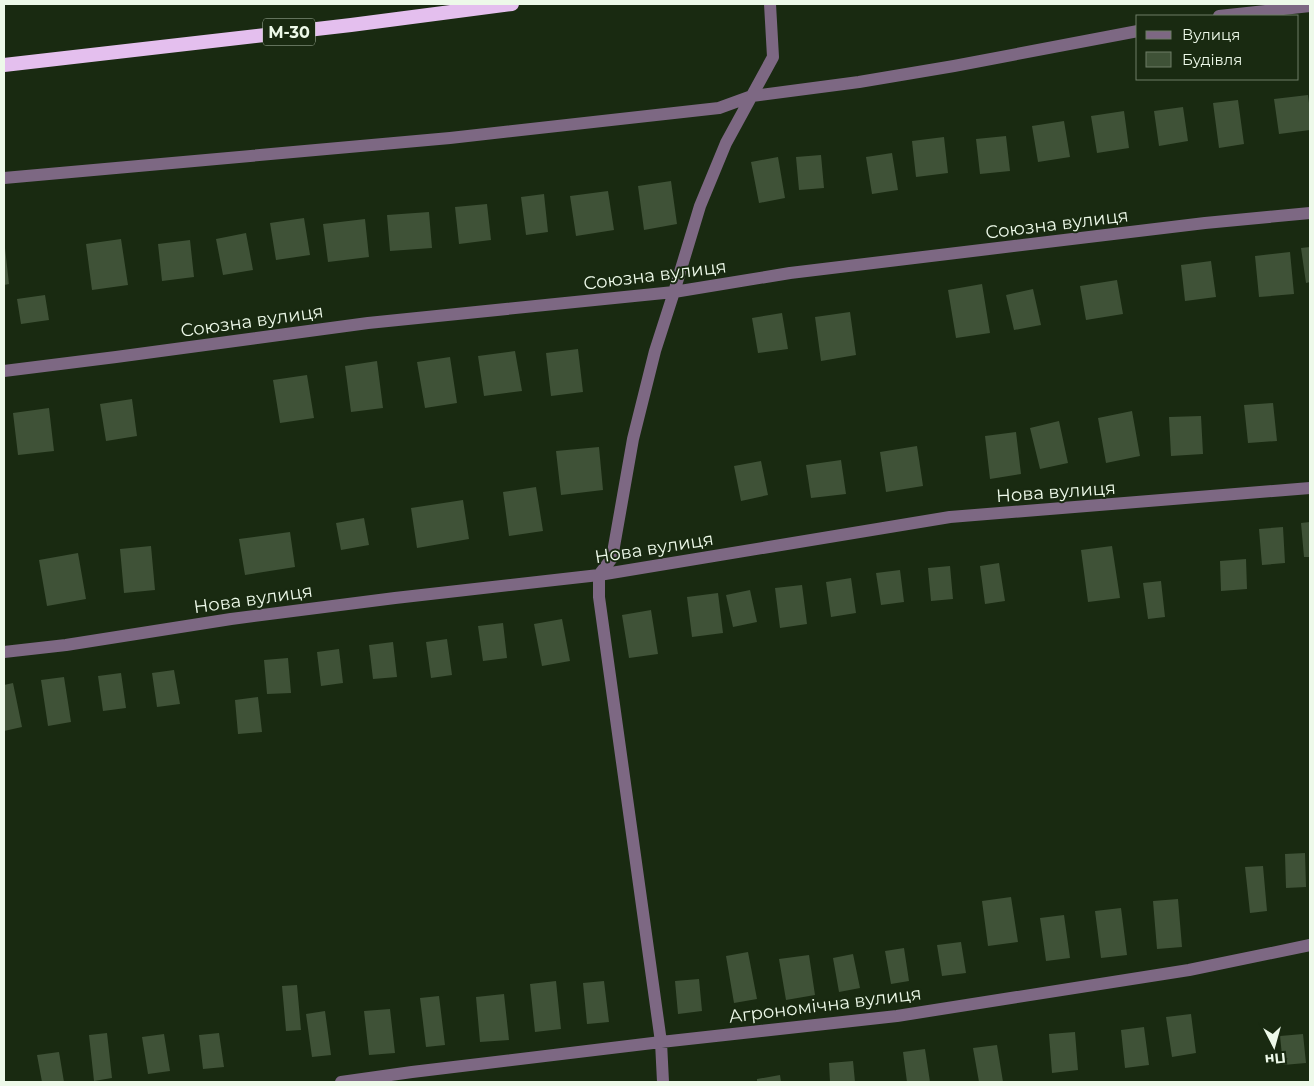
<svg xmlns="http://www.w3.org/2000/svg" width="1314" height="1086" viewBox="0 0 1314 1086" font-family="Montserrat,sans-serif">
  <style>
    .building { fill: #3f5237 }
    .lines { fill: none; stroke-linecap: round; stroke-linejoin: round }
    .minor { stroke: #7d6883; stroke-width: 12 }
    .trunk { stroke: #e4bfee; stroke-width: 14 }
    .labels { text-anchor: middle; stroke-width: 4; stroke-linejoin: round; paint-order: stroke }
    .shield { fill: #192a11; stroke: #adbba8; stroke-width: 1 }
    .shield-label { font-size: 16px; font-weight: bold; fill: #edf9e9 }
    .street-label { font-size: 18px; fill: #edf9e9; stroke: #192a11 }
  </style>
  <rect width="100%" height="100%" fill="#192a11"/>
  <!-- building -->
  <path class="building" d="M1308,95l2,16v19l-31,4 -5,-35z
    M1238,100l6,44 -25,4 -6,-45z
    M1183,107l5,34 -29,5 -5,-35z
    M1124,111l5,37 -32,5 -6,-37z
    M1064,121l6,36 -32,5 -6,-36z
    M1006,136l4,35 -30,3 -4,-35z
    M944,137l4,36 -32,4 -4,-36z
    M892,153l6,37 -26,4 -6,-37z
    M821,155l3,33 -25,2 -3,-33z
    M778,157l7,41 -26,5 -8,-41z
    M671,181l6,43 -33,6 -6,-44z
    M608,191l6,39 -38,6 -6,-40z
    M544,194l4,38 -22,3 -5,-38z
    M487,204l4,36 -32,4 -4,-37z
    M429,212l3,36 -42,3 -3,-36z
    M304,218l6,37 -34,5 -6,-37z
    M365,219l4,38 -41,5 -5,-38z
    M246,233l7,37 -30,5 -7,-36z
    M121,239l7,46 -36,5 -6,-46z
    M190,240l4,37 -32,4 -4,-37z
    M1310,247v35l-4,1 -5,-35z
    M4,248h1l4,36 -5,1z
    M1290,252l4,42 -35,3 -4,-41z
    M1211,261l5,36 -31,4 -4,-36z
    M1117,280l6,34 -37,6 -6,-34z
    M982,284l8,49 -34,5 -8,-48z
    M1033,289l8,36 -27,5 -8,-35z
    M45,295l4,25 -28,4 -4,-25z
    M850,312l6,43 -35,6 -6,-44z
    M782,313l6,36 -30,4 -6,-35z
    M578,349l5,43 -32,4 -5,-43z
    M515,351l7,40 -38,5 -6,-40z
    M450,357l7,46 -32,5 -8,-46z
    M377,361l6,47 -32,4 -6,-46z
    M307,375l7,43 -34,5 -7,-43z
    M132,399l5,37 -31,5 -6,-37z
    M1273,403l4,38 -29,2 -4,-38z
    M49,408l5,43 -36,4 -5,-42z
    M1132,411l8,45 -34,7 -8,-45z
    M1201,416l2,38 -32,2 -2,-39z
    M1059,421l9,42 -28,6 -10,-41z
    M1016,432l5,42 -31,5 -5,-43z
    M917,446l6,40 -37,6 -6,-40z
    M599,447l4,43 -42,5 -5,-44z
    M841,460l5,34 -35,4 -5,-33z
    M761,461l7,34 -27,6 -7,-35z
    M536,487l7,44 -34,5 -6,-44z
    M463,500l6,39 -52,9 -6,-40z
    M364,518l5,27 -28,5 -5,-27z
    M1310,522v35h-6l-3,-34z
    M1283,527l2,36 -23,2 -3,-36z
    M290,532l5,35 -50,8 -6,-36z
    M151,546l4,44 -31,3 -4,-44z
    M1112,546l8,52 -32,4 -7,-52z
    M78,553l8,46 -39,7 -8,-46z
    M1246,559l1,30 -26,2 -1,-30z
    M999,563l6,38 -20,3 -5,-38z
    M950,566l3,33 -22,2 -3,-33z
    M900,570l4,32 -23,3 -5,-32z
    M851,578l5,35 -25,4 -5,-35z
    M1161,581l4,36 -17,2 -5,-36z
    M802,585l5,39 -27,4 -5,-40z
    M750,590l7,32 -24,5 -7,-32z
    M718,593l5,40 -31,4 -5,-40z
    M651,610l7,44 -29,4 -7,-43z
    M562,619l8,42 -28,5 -8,-42z
    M503,623l4,35 -24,3 -5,-35z
    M447,639l5,36 -21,3 -5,-36z
    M393,642l4,35 -24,2 -4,-34z
    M339,649l4,34 -22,3 -4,-34z
    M288,658l3,35 -24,1 -3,-34z
    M174,670l6,34 -23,3 -5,-34z
    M121,673l5,35 -23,3 -5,-35z
    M64,677l7,45 -23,4 -7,-46z
    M13,683l9,44 -18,4v-46z
    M258,697l4,35 -24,2 -3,-34z
    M1305,853l1,34 -20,1 -1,-34z
    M1263,866l4,45 -17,2 -5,-46z
    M1011,897l7,45 -30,4 -6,-45z
    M1178,899l4,48 -25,2 -4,-48z
    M1121,908l6,47 -26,3 -6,-47z
    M1064,915l6,43 -24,3 -6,-43z
    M961,942l5,31 -24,3 -5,-31z
    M904,948l5,33 -18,3 -6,-33z
    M748,952l9,47 -23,4 -8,-47z
    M853,954l7,34 -21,4 -6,-34z
    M809,955l6,40 -29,5 -7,-41z
    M699,979l3,32 -24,3 -3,-33z
    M556,981l5,48 -26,3 -5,-48z
    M604,981l5,41 -22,2 -4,-41z
    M297,985l4,45 -15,1 -4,-45z
    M504,994l5,46 -29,2 -4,-45z
    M439,996l6,49 -19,2 -6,-49z
    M390,1009l5,44 -26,2 -5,-44z
    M325,1011l6,44 -19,2 -6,-43z
    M1191,1014l5,39 -24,4 -6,-40z
    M1144,1027l5,38 -24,3 -4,-38z
    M1075,1032l3,38 -26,3 -3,-39z
    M107,1033l5,45 -18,3 -5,-46z
    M219,1033l5,34 -21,2 -4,-34z
    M164,1034l6,37 -22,3 -6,-37z
    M1303,1034l3,29 -23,2 -3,-29z
    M997,1045l6,37h-24l-6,-34z
    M925,1049l5,33h-23l-4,-30z
    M59,1052l5,30h-22l-5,-27z
    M853,1061l2,21h-25l-1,-19z
    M780,1075l1,7h-24v-3z"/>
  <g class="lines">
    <!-- minor -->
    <path class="minor" d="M1219,16l91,-10
      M4,178l446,-40 269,-30 33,-12 107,-14 95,-16 184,-35
      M4,371l112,-14 252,-34 306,-31 116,-19 415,-50 105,-10
      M4,652l62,-7 165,-26 164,-21 204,-23 351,-58 360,-29
      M341,1082l71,-10 249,-30 236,-26 292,-46 121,-25
      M663,1082l-2,-40 -62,-445v-22l13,-17 21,-119 22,-88 19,-59 26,-86 26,-63 47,-86 -3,-53"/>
    <!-- trunk -->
    <path class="trunk" d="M4,65l347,-40 161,-21"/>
  </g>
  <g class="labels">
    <!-- shield labels -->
    <rect class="shield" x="263" y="18.5" width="52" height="27" rx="4"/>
    <g class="shield-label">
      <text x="289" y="38">М-30</text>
    </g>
    <!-- street labels -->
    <g class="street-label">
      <text transform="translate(1057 224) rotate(-7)" y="6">Союзна вулиця</text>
      <text transform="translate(655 275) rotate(-7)" y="6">Союзна вулиця</text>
      <text transform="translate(252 321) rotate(-8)" y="6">Союзна вулиця</text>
      <text transform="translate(1056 492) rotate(-4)" y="6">Нова вулиця</text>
      <text transform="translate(654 548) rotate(-9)" y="6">Нова вулиця</text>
      <text transform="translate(253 599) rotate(-8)" y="6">Нова вулиця</text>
      <text transform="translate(825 1005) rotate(-7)" y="6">Агрономічна вулиця</text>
    </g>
  </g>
  <!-- border -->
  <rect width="1314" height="1086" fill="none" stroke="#edf9e9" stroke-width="10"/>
  <!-- legend -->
  <rect x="1136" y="15" width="162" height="65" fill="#192a11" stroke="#6e7d67"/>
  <rect x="1146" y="31" width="25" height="8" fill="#7d6883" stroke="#6e7d67"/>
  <text x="1182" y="40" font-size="15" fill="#edf9e9">Вулиця</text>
  <rect x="1146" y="52" width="25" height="15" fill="#3f5237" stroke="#6e7d67"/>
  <text x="1182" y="65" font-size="15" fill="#edf9e9">Будівля</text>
  <!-- north arrow -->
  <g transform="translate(1274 1046) rotate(174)" stroke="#192a11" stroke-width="4" paint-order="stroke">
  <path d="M0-4L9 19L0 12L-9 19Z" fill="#edf9e9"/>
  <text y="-8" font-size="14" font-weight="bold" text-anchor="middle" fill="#edf9e9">Пн</text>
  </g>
</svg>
